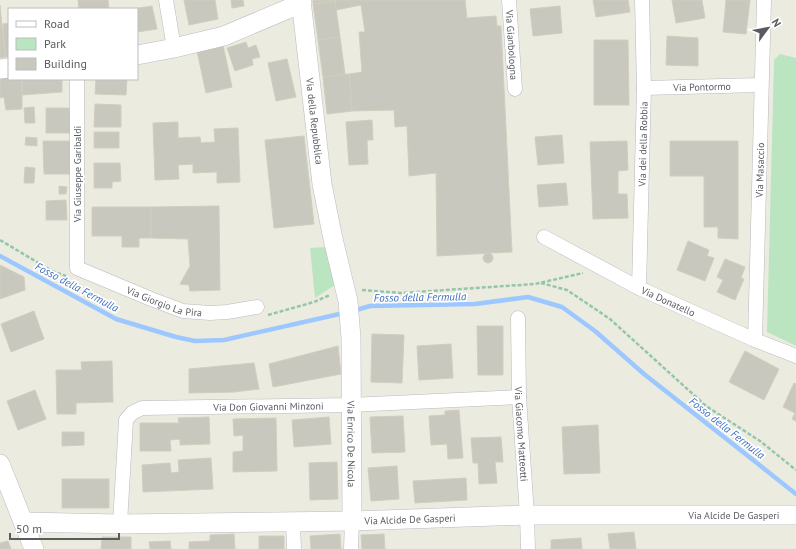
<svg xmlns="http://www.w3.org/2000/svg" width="796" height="549" viewBox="0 0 796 549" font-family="'PT Sans',sans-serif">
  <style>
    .green { fill: #bbe5c1 }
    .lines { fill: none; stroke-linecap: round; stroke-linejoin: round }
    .stream { stroke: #9dc7ff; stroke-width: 4.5 }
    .building { fill: #c9c8bf; stroke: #d1cebe }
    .street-casing { stroke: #b8b9bf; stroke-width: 15 }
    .secondary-casing { stroke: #b9bbc2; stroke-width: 20 }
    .path { stroke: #94c6a9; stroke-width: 2.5; stroke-dasharray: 4 2; stroke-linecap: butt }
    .street { stroke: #fff; stroke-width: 14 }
    .secondary { stroke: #fff; stroke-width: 19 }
    .labels { text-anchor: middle; stroke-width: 3.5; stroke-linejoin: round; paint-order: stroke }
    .street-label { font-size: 10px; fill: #595b61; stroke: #fff }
    .water-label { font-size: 11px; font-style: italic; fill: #3e6ec4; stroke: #fff }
  </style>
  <rect width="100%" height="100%" fill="#ecebe0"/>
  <!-- green -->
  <path class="green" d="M780,54l16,4v288l-29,-14 7,-272z
    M326,247l9,38 -20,13 -5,-50z"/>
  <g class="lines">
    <!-- stream -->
    <path class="stream" d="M0,256l116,63 60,18 19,4 29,-1 120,-27
      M353,311l17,-5 105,-2 53,-7 34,10 33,24 49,43 152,120"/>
  </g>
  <!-- building -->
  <path class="building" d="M78,0h30l1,9h-30z
    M184,0h31l3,19 -29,6z
    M231,0h12l1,6 -12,2z
    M313,0h152l2,18 29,-2 1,10h4l11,226 -75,4 -1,-83 -27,3 -2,-50 -12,1 -1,-17 -42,1 -3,-37 13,-2 -3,-40h6l-4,-27 -25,5 -1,-9 -22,3z
    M593,0h35l2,12 -34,5z
    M672,0h30l3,18 -29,5z
    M726,0h24l-4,34 -23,-2z
    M335,1l5,36 -22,3 -5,-36z
    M0,5l5,52 -5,1z
    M152,6l5,23 -20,3v-23h-4z
    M560,6l2,27 -29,3 -3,-27z
    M9,23v34h-4l-2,-33z
    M667,36l31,2v28l-32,-1z
    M340,37l5,37 -22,3 -5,-37z
    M594,40h34l1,65h-35z
    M246,42l2,6 8,-3 4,12 -8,2 1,6 -18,6 -8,-23z
    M223,45l9,42 -26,6 -9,-42z
    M287,59l9,38 -20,4 -8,-38z
    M349,74l3,37 -25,3 -4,-37z
    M9,75v4h13v30l-16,1 -2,-13 -4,1v-22z
    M22,79h40v13l-40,3z
    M96,79h31l-1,16 -31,-1z
    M95,104l26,1v22h-27z
    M34,107l1,16h-10l-1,-15z
    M46,108h23l1,25h-24z
    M372,120l1,20h-6l1,24 -19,1 -3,-43z
    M178,122v16l22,-1 1,6 14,-1 -1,-13 24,-1 2,54 -23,1v-11l-24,1v-9l-15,1 1,14 -24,1 -2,-57z
    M94,132h25v16h-25z
    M562,135l2,28 -26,2 -3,-28z
    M304,136l10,88 -40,4 -9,-88z
    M26,137l11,1v8l-12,-1z
    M43,141h27v33h-26z
    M627,141l1,29 -10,1v23h9l1,24 -35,1 -3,-77z
    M670,141h68v98l-20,-1v-11h-14v-51h-34z
    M94,163h26l1,18 -9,1v6h-18z
    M25,167l10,1 -1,15h-10z
    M566,183l2,22 -29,2 -2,-22z
    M59,186l8,1 -1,7h-7z
    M66,200l1,20h-21v-19z
    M219,206l1,84 -30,1 -1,-6 -9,-1 10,-18 -2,-27 -37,-1v-31z
    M92,207h59v31h-12v9h-17v-11h-30z
    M688,241l21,9 -2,6 7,2 -9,23 -28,-11z
    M483 258a5 5 0 1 1 10 0a5 5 0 1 1-10 0Z
    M725,259l20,8 -4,11 3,1 -9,21 -18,-8 6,-12 -6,-3z
    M0,265l24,12 1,13 -25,9z
    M34,311l10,28 -33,13 -10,-28z
    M477,326h26v49h-25z
    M372,334l32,1 -2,48 -31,-1z
    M451,344l2,34 -34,2 -2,-34z
    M338,346l3,28 -68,13 -4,-23z
    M745,351l34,18 -15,31 -35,-18z
    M112,361l1,41 -37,1v11h-19l-1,-44h26l-1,-8z
    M254,363l5,26 -25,3 -45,1v-24z
    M794,383l2,1v37l-4,-2 3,-6 -12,-6z
    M35,390l11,29 -28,11 -11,-29z
    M459,410l4,48 -15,1 -1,-15 -16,1 -2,-29 16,-1v-4z
    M403,416l2,36 -33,1 -2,-36z
    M209,417l1,27 -30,1v-6l-10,1 1,11h-31v-28h39l-1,-5z
    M329,417l2,27 -37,3 -2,-27z
    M276,418l1,53 -44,1v-20l10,-1v-16l-9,1 -1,-17z
    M598,425l2,48 -36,1 -2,-47z
    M62,432h22v13l-22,1z
    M501,437l2,25h-8l2,21 -18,1 -1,-21h-5l-2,-25z
    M211,458l2,31 -70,3 -1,-27 28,-2 1,10 8,-1 -1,-12z
    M337,462l1,37 -28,1 -1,-37z
    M397,466l2,33 -28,2 -3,-33z
    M466,478l1,22 -52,3 -2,-22z
    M62,479h47v29h-47z
    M634,532l2,17h-26l-2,-15z
    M234,534l1,15h-46v-7l21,-1v-6z
    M340,534l1,15h-30l-1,-13z
    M384,534l1,15h-23l-1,-14z
    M259,536h25v13h-25z
    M102,537h29v12h-30z
    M581,538l1,11h-31v-9z
    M8,541l3,8h-11v-6z
    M170,541l1,8h-21l-1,-7z"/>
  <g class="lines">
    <defs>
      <g id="street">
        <path d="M166,0l8,48"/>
        <path id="s1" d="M509,0l6,89"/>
        <path id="s2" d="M77,79v189l74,31 32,12 27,2 17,-1 30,-5"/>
        <path id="s3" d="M644,88l117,-3"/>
        <path id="s4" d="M544,237l95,51 116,52 41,16"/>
        <path id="s5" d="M639,288l5,-200 -2,-88"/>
        <path id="s6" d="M518,318l1,79 8,118 1,34"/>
        <path id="s7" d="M755,340l9,-340"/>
        <path d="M293,522l1,27"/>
        <path id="s8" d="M120,524l6,-104 6,-7 10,-5 208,-3 169,-8"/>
        <path d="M351,549l1,-28"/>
      </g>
      <g id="secondary">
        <path id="s9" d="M301,0l21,184 11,55 15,62 3,37 1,183"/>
        <path d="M137,55l37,-7 50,-12 78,-33"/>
        <path d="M0,69l9,-1"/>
        <path d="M0,464l34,85"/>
        <path id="s10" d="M23,522l97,2 232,-3 175,-6h269"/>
      </g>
    </defs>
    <!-- street casing -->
    <use href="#street" class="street-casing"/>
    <!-- secondary casing -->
    <use href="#secondary" class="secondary-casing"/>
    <!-- path -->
    <path class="path" d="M0,240l52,31 14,5
      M541,283l26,7 43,29 96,87 54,35 36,29
      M362,290l39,3 134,-9 48,-11
      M268,315l46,-13 16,-7"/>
    <!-- street -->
    <use href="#street" class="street"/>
    <!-- secondary -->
    <use href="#secondary" class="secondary"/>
  </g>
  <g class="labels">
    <!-- street labels -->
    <g class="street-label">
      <text dy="4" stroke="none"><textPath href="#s1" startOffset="45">Via Gianbologna</textPath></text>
      <text dy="4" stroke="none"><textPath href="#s3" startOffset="58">Via Pontormo</textPath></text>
      <text dy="4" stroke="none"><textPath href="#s9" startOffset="122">Via della Repubblica</textPath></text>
      <text dy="4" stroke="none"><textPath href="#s5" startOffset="144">Via dei della Robbia</textPath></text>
      <text dy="4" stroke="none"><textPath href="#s7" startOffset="170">Via Masaccio</textPath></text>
      <text transform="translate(77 174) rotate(-90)" y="4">Via Giuseppe Garibaldi</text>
      <text dy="4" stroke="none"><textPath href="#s2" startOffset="283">Via Giorgio La Pira</textPath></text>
      <text dy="4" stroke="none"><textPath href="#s4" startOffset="140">Via Donatello</textPath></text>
      <text dy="4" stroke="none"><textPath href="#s8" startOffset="251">Via Don Giovanni Minzoni</textPath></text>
      <text dy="4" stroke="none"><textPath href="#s6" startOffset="116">Via Giacomo Matteotti</textPath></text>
      <text dy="4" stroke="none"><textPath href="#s9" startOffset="448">Via Enrico De Nicola</textPath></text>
      <text dy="4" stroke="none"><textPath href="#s10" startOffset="711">Via Alcide De Gasperi</textPath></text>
      <text dy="4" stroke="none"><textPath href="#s10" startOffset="387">Via Alcide De Gasperi</textPath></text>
    </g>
    <!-- water labels -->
    <g class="water-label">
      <text transform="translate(77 287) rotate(28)" y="4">Fosso della Fermulla</text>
      <text transform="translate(420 297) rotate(-1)" y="4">Fosso della Fermulla</text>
      <text transform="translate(727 428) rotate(38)" y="4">Fosso della Fermulla</text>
    </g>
  </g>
  <!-- legend -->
  <rect x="8" y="8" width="130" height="72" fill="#ffffff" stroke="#bdbdc0"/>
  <rect x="16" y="21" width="20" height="6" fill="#ffffff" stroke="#bdbdc0"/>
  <text x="44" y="28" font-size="12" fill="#595b61">Road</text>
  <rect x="16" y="38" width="20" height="12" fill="#bbe5c1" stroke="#bdbdc0"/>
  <text x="44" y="48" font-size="12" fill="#595b61">Park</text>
  <rect x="16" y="58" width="20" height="12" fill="#c9c8bf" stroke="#bdbdc0"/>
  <text x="44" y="68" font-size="12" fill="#595b61">Building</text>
  <!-- north arrow -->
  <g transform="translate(768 28) rotate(58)" stroke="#ffffff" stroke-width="3" paint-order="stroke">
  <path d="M0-3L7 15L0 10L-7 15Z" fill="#595b61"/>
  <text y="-6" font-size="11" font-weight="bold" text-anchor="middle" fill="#595b61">N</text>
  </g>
  <!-- scale -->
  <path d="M10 533v6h109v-6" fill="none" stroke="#595b61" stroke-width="2"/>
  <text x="16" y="533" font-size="12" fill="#595b61" stroke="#ffffff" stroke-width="3" paint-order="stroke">50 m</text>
</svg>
